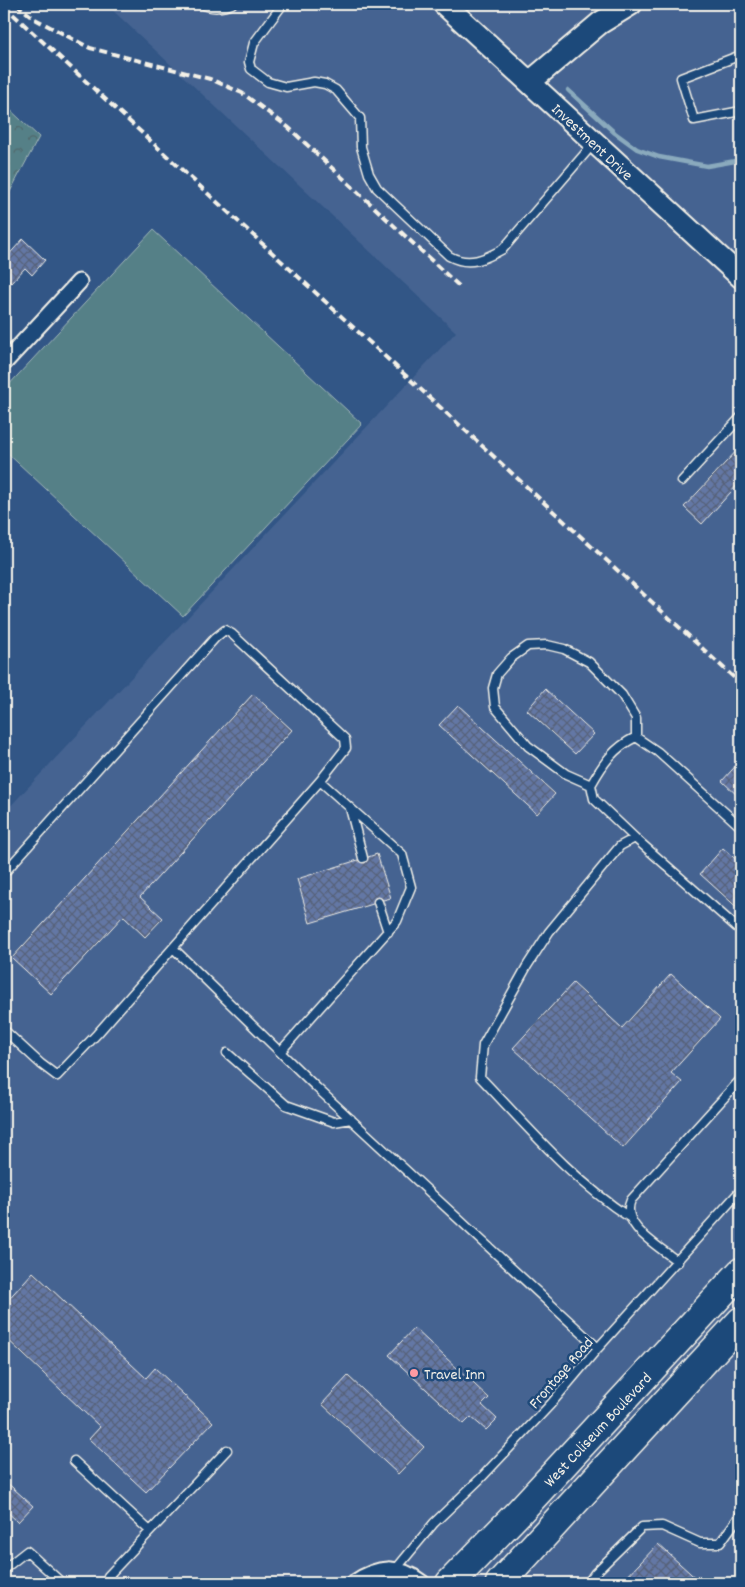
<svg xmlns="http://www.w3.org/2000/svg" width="745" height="1587" viewBox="0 0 745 1587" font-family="Dekko,sans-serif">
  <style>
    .built { fill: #456391 }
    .grass { fill: #558087; stroke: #a4b8b8 }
    .forest { fill: url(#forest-crowns); stroke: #a4b8b8 }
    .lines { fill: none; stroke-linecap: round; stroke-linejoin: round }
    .stream { stroke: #8aaabd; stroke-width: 4.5 }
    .building { fill: url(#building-cross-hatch); stroke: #f4f1e8 }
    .lane-casing { stroke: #f4f1e8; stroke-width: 11 }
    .street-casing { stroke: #f4f1e8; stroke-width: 19 }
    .secondary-casing { stroke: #f4f1e8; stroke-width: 25 }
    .highway-casing { stroke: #f4f1e8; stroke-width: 31 }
    .lane { stroke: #1f4a7a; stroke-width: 8 }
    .street { stroke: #1f4a7a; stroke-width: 15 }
    .secondary { stroke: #1f4a7a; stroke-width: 21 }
    .highway { stroke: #1f4a7a; stroke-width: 28 }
    .rail { stroke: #f4f1e8; stroke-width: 4; stroke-dasharray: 8 4; stroke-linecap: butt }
    .poi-dot { fill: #ff9aa2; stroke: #1f4a7a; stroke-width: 2 }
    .labels { text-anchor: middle; stroke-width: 5; stroke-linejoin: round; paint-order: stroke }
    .street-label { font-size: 16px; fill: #f4f1e8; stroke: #1f4a7a }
    .poi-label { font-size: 16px; fill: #f4f1e8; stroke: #1f4a7a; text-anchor: start }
  </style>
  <defs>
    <pattern id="forest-crowns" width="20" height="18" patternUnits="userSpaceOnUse" patternTransform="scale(1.25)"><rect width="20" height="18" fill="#558087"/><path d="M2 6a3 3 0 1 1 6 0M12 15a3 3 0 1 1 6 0" fill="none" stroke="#50676a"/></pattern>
    <pattern id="building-cross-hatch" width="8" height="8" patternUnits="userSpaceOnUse" patternTransform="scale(1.25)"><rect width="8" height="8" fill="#6377a5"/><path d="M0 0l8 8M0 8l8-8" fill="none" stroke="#57627a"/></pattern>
  </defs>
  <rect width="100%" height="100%" fill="#325686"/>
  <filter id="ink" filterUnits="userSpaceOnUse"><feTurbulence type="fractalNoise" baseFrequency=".02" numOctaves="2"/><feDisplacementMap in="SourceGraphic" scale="10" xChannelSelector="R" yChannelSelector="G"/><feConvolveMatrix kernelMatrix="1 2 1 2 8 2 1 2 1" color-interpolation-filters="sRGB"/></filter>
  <g filter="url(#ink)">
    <!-- built -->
    <path class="built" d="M106,4h635v1579h-737v-770l452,-481z"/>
    <!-- grass -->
    <path class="grass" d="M153,230l209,194 -179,192 -179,-166v-60z"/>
    <!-- forest -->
    <path class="forest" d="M4,104l35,33 -35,66z"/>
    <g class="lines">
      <!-- stream -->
      <path class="stream" d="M568,90l47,43 22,16 22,8 48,9 34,-6"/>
    </g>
    <!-- building -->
    <path class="building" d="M23,239l22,21 -13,15 -7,-7 -14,15 -7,-6v-17z
      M741,446v35l-39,43 -18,-17z
      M545,689l49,45 -19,20 -48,-44z
      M253,694l39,36 -152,167 23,21 -18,19 -22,-21 -72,78 -39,-36z
      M458,705l97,89 -18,20 -98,-89z
      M741,760v39l-19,-18z
      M723,848l18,16v47l-41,-37z
      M377,854l14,44 -8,2 -6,-3 -4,7 -63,19 -13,-44 61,-19 7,3 3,-6z
      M671,974l49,45 -49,54 11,9 -59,66 -110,-100 60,-65 49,45z
      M33,1272l113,106 9,-10 58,54 -67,70 -57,-53 11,-12 -96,-91v-32z
      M414,1328l75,70 -7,7 15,14 -11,11 -15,-13 -7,7 -75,-69z
      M348,1376l76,71 -26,27 -76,-70z
      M4,1480l29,26 -15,16 -14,-13z
      M658,1544l43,39h-80z"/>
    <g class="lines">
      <defs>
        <path id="lane" d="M202,4c9,5 21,4 30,0
          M283,4l-29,39 -5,19 2,7 17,13 18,5 28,-5 11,2 11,6 24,28 1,29 8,27 8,14 72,68c20,11 36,3 54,-7l91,-106
          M741,55l-60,23 13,42 47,-9
          M682,481l59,-64
          M591,785l-25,-11 -38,-28 -33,-39 -2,-19 4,-14 14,-16 17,-12 19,-1 17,4 25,13 33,33 14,23v19
          M350,808l13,50
          M635,838l-41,-39 -3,-14c12,-21 22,-37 45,-48l22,15 83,75
          M4,873l211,-235 10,-8 7,4 113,105 1,9 -26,33 -223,253 -40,42 -16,-12 -37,-34
          M378,902l10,30
          M173,948l144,140 281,260
          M280,1052l117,-131 14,-34 -9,-33 -82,-73
          M227,1053l59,52 48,17 17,-3
          M629,1217c-57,-37 -102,-91 -149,-140l3,-32 44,-79 22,-34 71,-86 15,-8 106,93
          M678,1262c-17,-15 -59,-36 -47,-62l110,-121
          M74,1461l76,70
          M4,1569l23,-18 35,32
          M396,1569l38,-46 47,-45 69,-73 48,-57 143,-158
          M115,1583l-7,-7 119,-126
          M588,1583l7,-10 47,-46 20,-1 38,17h20l21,-29"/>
        <path id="street" d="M4,363l75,-81
          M354,1583c24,-17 44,-18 68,0"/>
        <path id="secondary" d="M444,4l297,273
          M530,82l70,-59 31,-19"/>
        <path id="highway" d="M450,1583l70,-72 221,-239
          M500,1583l241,-262"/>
      </defs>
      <!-- lane casing -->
      <use href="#lane" class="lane-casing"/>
      <!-- street casing -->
      <use href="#street" class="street-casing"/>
      <!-- secondary casing -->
      <use href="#secondary" class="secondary-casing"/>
      <!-- highway casing -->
      <use href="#highway" class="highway-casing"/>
      <!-- lane -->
      <use href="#lane" class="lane"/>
      <!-- street -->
      <use href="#street" class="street"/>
      <!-- secondary -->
      <use href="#secondary" class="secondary"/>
      <!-- highway -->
      <use href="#highway" class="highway"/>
      <!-- rail -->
      <path class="rail" d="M16,4l19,15 55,29 120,31 32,14 46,34 172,160
        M4,6l737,678"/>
    </g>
  </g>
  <!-- markers -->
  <circle class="poi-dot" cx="414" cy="1373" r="5"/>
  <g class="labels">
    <!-- street labels -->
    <g class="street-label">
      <text transform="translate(593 141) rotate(43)" y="6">Investment Drive</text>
      <text transform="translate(560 1372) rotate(-49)" y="6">Frontage Road</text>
      <text transform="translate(597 1429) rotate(-47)" y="6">West Coliseum Boulevard</text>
    </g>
    <!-- poi labels -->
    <g class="poi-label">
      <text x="424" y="1379">Travel Inn</text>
    </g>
  </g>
  <!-- margin -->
  <rect width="745" height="1587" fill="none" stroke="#1f4a7a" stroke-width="20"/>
  <rect x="10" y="10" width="725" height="1567" fill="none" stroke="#f4f1e8" stroke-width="2" filter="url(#ink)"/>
</svg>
